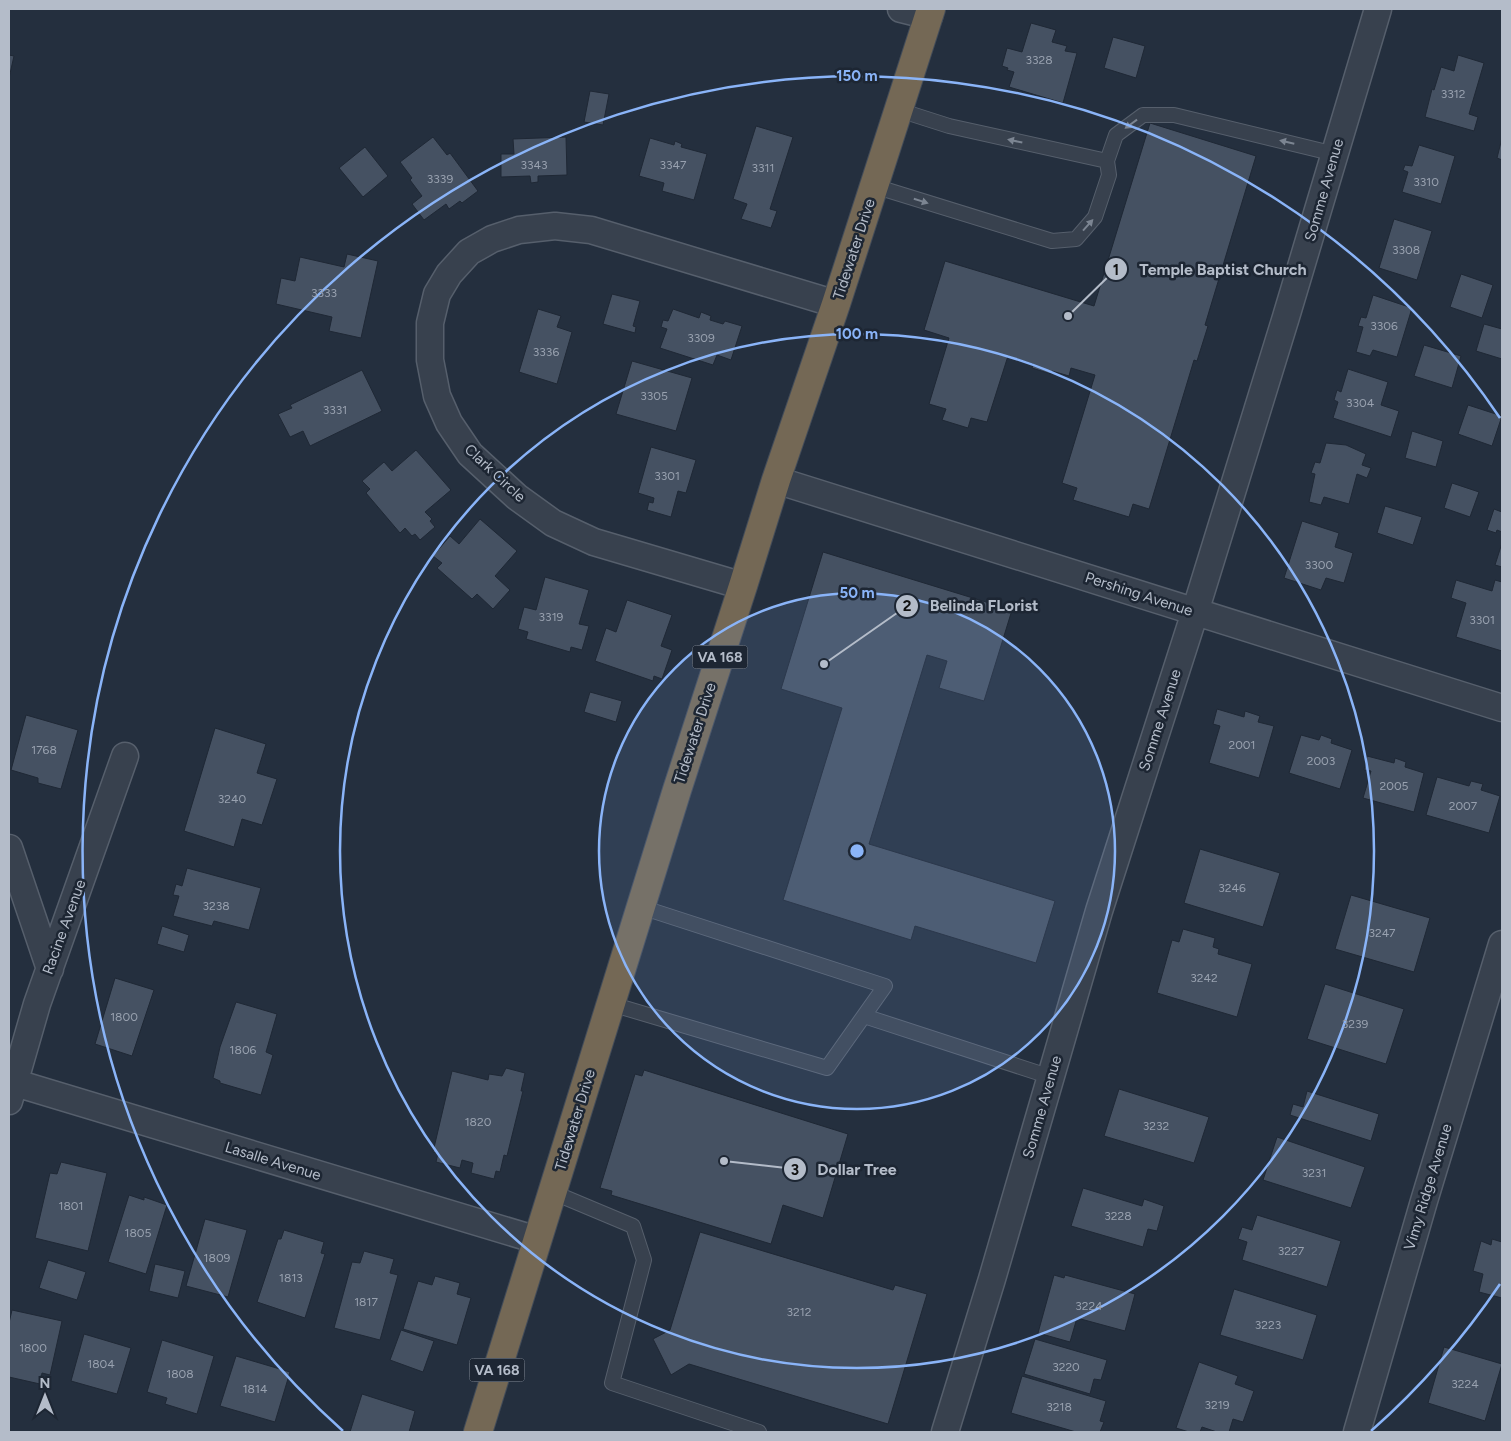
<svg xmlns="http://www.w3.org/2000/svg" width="1511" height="1441" viewBox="0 0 1511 1441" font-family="Figtree,sans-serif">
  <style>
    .building { fill: #455162; stroke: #1f2835 }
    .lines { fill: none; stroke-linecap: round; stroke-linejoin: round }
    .lane-casing { stroke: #565f6c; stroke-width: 16 }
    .street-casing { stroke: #565f6c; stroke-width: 29 }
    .highway-casing { stroke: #434c59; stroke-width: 30 }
    .lane { stroke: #38414e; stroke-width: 14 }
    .street { stroke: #38414e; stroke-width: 26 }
    .highway { stroke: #746855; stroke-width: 28 }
    .oneway { fill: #7c8592 }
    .ring { fill: none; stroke: #8ab4f8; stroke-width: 2.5 }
    .labels { text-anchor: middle; stroke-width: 5; stroke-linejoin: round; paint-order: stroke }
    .number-label { font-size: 12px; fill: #98a1af }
    .shield { fill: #1d2633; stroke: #878f9c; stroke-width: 1 }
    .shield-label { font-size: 14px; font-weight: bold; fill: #b4bcc9 }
    .street-label { font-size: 15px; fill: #b4bcc9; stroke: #1d2633 }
    .centre { fill: #8ab4f8; stroke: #1d2633; stroke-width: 2.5 }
    .ring-label { font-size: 15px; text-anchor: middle; font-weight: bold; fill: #8ab4f8; stroke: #1d2633; stroke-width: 5; stroke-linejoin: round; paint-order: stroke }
    .leader { fill: none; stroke: #b4bcc9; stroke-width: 2 }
    .callout-dot { fill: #b4bcc9; stroke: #1d2633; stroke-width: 2 }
    .mark-label { font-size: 15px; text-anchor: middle; font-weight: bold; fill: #111 }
    .callout-label { font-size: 16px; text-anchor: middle; font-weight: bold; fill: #b4bcc9; stroke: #1d2633; stroke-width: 5; stroke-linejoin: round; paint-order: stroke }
  </style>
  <rect width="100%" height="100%" fill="#242f3e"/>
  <!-- building -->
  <path class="building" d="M1031,23l25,7 -4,12 15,4 -2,5 12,2 -14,50 -54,-16 5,-15 -7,-2 1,-2 -6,-2 5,-18 15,4z
    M1113,37l32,9 -9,32 -32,-10z
    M9,55l5,1 -5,22z
    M1458,55l26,8 -15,51 9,3 -4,14 -49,-14 7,-28 2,1 7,-23 13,4z
    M590,91l19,3 -6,31 -19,-3z
    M1150,123l106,33 -51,169 3,1 -11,35 -3,-1 -45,149 -16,-5 -4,13 -56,-17 4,-12 -15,-5 33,-108 -24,-7 -2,8 -17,-5 -1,3 -19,-6 1,-4 -25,-8 -21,66 -16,-4 -3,10 -26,-8 4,-11 -17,-5 20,-66 -25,-8 21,-69 149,45z
    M756,126l37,11 -23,72 7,2 -6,17 -30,-9 6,-15 -14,-5z
    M433,137l14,18 3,-2 28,38 -16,12 -2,-2 -11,8 -3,-5 -22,16 -12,-16 10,-8 -12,-16 2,-2 -12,-16z
    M566,137l1,38 -29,1v6l-7,1 -1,-7 -29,1v-23h13l-1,-15z
    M650,138l24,7 1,-4 7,3 -1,3 26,7 -13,46 -32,-9 2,-8 -25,-7z
    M1502,138v22l-5,-2z
    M1419,145l36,11 -14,48 -39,-12 6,-20 -5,-2 2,-5 7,1z
    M365,147l23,29 -25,21 -24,-29z
    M1394,219l38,12 -15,49 -38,-12z
    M347,254l31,7 -17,77 -32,-7 3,-14 -56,-13 5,-26 14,3 5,-24 44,10z
    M1461,274l32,11 -11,33 -32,-11z
    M612,294l28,7 -7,25 3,1 -1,6 -32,-9z
    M1373,295l39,13 -15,49 -24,-7 -3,6 -14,-4 7,-25 -5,-1 3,-9 5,1z
    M538,309l23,7 -4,11 15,5 -15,52 -38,-12z
    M673,309l26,9 2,-6 10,4 -1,4 13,4 2,-3 17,5 -11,34 -14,-5 -4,10 -53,-17 7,-19 -6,-2 2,-7 5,1z
    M1484,324l18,5v30l-26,-8z
    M1424,345l37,11 -9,32 -38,-12z
    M632,361l60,17 -16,53 -60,-17z
    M1348,369l40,13 -7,23 18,6 -8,26 -58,-19 5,-16 -4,-2 3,-10 4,2z
    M362,370l20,41 -72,35 -7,-15 -13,6 -12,-23 14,-6 -2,-3z
    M1468,405l34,11 -10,30 -34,-12z
    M1412,431l31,10 -7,26 -31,-9z
    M1326,443l20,2 20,9 -4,11 9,3 -4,10 -10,-4 -8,30 -25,-7 -3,8 -12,-3 6,-28 -4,-1 4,-11 5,1z
    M651,447l45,13 -10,33 -8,-2 -7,26 -24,-7 2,-8 4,1 1,-5 -16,-5z
    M416,450l35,40 -26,22 7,7 -2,2 5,6 -15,13 -5,-6 -3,2 -7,-8 -5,5 -34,-40 4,-4 -8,-8 22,-19 8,9z
    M1452,483l27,9 -9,25 -26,-9z
    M1385,506l37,11 -9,28 -36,-12z
    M1494,509l8,3v20l-5,-2 -1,3 -9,-3z
    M480,519l37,32 -22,25 15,14 -17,19 -16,-15 -5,5 -35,-31 5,-5 -9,-7 17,-20 9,8z
    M1302,521l37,12 -4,14 18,6 -9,30 -18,-5 -5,12 -37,-12z
    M1502,543v24l-7,-2z
    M823,552l189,58 -28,91 -45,-13 8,-27 -20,-6 -58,189 186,57 -19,62 -121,-37 -4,14 -128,-40 59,-192 -61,-19z
    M545,577l44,13 -10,34 10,2 -7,24 -11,-3 -1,5 -44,-13 2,-7 -10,-3 6,-22 12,3z
    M1456,580l36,11 3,-11 7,2v69l-46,-14 10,-34 -15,-5z
    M627,600l45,15 -11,31 11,4 -10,29 -8,-3 -1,5 -58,-20 11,-33 10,4z
    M590,692l32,9 -6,21 -32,-10z
    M1217,709l27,8 1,-6 15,5 -2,6 16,4 -15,52 -50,-15 11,-37 -7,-2z
    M26,715l52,15 -17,59 -23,-6v-5l-27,-8z
    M215,728l51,16 -9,29 20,6 -15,46 -20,-6 -8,28 -50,-16z
    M1301,735l18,5 2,-5 11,4 -1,4 21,7 -12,39 -51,-16z
    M1367,756l27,7 1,-5 11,4 -1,5 19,6 -10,39 -51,-14 8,-27 -7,-1z
    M1437,777l32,9 2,-5 12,3 -2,6 19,6 -11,37 -63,-18z
    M1200,849l80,24 -17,54 -79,-24z
    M187,868l74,20 -12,42 -35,-9 -2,5 -39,-10 6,-20 -6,-1 3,-11 6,2z
    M1351,895l79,23 -16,54 -79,-23z
    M162,926l27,9 -5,17 -27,-8z
    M1183,929l32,9 -2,9 6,2 -1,5 34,10 -15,53 -80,-24 15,-53 7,2z
    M115,978l39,12 -22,66 -37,-12z
    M1325,984l79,25 -18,55 -79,-25z
    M236,1002l41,12 -11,38 7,3 -12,40 -41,-12v-2l-7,-3 7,-31z
    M506,1068l19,5 -4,18h2l-16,65 -3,-1 -4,17 -4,-1 -2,8 -23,-6 2,-10 -11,-3 -2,8 -24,-6 2,-9 -5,-1 19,-81 36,9 1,-6 13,2z
    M644,1070l204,64 -25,84 -40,-13 -12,39 -160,-49 1,-4 -12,-3 35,-114 7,2z
    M1119,1089l90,28 -15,46 -90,-27z
    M1307,1091l72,23 -8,27 -81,-26 3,-11 10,3z
    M1277,1137l88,30 -14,41 -88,-28z
    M61,1162l46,11 -19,78 -53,-13 15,-65 7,1z
    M1083,1188l59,18 2,-7 20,7 -7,25 -9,-2 -5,18 -72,-21z
    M129,1195l15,5v-3l23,8 -21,69 -38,-12z
    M1257,1215l84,26 -14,46 -85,-27 5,-18 -9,-3 4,-12 10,3z
    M205,1219l42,11 -19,67 -42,-11z
    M284,1230l40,12 -3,11 4,1 -20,64 -48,-16 21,-63h3z
    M700,1232l193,58 2,-5 32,9 -39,130 -199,-60 -18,11 -18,-36 17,-9z
    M1492,1239l10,3v56l-23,-6 4,-18 -10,-3 8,-30 10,4z
    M364,1251l30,8 -4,14 8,2 -18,65 -46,-12 18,-66 8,1z
    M48,1260l38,12 -9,28 -38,-12z
    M155,1264l30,7 -7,27 -29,-7z
    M1054,1275l10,3 1,-3 70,19 -10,37 -48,-13 -7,24 -32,-9z
    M435,1276l25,7 -3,11 14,4 -14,47 -54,-16 15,-48 14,4z
    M1234,1289l83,26 -14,45 -83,-25z
    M12,1310l50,11 -12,54 -8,-2 -2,11 -31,-7v-54z
    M401,1330l33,11 -11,31 -33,-12z
    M84,1334l47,14 -14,46 -46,-13z
    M1035,1339l72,21 -6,20 -7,-1 -4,15 -66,-20z
    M162,1340l52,16 -17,58 -32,-10 2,-6 -20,-6z
    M1444,1347l58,17 -17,57 -57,-18z
    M236,1356l54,16 -15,50 -55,-16z
    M1199,1362l39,14 -3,8 19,7 -11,31 -10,-3 -4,13h-12l-15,-5 -2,5h-11l-13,-4z
    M1022,1376l84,25 -6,20 4,1 -4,10h-24l-65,-19z
    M362,1394l53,17 -6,21h-59z"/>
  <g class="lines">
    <defs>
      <path id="lane" d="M1107,161l9,-26 27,-20h31l161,39
        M874,186l178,55 24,-2 19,-22 14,-42 -2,-14 -158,-35 -50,-16
        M611,1004l216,64 58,-82 -244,-79
        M864,1016l187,61
        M552,1192l81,34 11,34 -32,123 147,49"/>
      <path id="street" d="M901,9l28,7
        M776,480l726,228
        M743,586l-149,-44 -41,-19 -36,-26 -47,-43 -21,-31 -12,-27 -7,-36v-37l7,-29 12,-20 20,-22 23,-13 27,-9 36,-4 36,4 245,74
        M9,848l41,121
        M9,1081l528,159
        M9,1101l28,-97 88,-248
        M945,1432l47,-153 107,-368 96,-299 91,-295 92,-308
        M1357,1432l67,-231 78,-257"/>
      <path id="highway" d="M478,1432l199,-642 66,-204 33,-106 60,-176 95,-295"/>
    </defs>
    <!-- lane casing -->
    <use href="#lane" class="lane-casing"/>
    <!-- street casing -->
    <use href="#street" class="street-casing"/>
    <!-- highway casing -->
    <use href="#highway" class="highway-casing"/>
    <!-- lane -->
    <use href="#lane" class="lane"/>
    <!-- street -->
    <use href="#street" class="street"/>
    <!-- highway -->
    <use href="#highway" class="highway"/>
  </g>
  <!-- one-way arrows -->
  <defs><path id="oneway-solid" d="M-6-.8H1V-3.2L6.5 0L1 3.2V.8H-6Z" transform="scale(1.25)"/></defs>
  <g class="oneway">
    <use href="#oneway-solid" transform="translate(1131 124) rotate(144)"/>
    <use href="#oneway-solid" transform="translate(1015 141) rotate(-168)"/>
    <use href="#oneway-solid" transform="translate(1287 142) rotate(-167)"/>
    <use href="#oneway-solid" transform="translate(921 201) rotate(17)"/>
    <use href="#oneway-solid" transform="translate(1088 225) rotate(-48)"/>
  </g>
  <!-- distance rings -->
  <circle cx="857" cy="851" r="258" fill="#8ab4f8" fill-opacity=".12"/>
  <g class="ring">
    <circle cx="857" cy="851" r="258"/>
    <circle cx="857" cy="851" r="517"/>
    <path d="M1500 1284A775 775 0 0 1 1371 1431M343 1431A775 775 0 1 1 1500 418"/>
  </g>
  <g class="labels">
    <!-- number labels -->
    <g class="number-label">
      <text x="1039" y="64">3328</text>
      <text x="1453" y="98">3312</text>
      <text x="534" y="169">3343</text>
      <text x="673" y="169">3347</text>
      <text x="763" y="172">3311</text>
      <text x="440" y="183">3339</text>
      <text x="1426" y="186">3310</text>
      <text x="1406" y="254">3308</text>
      <text x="324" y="297">3333</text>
      <text x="1384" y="330">3306</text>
      <text x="701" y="342">3309</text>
      <text x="546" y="356">3336</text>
      <text x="654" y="400">3305</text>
      <text x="1360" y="407">3304</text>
      <text x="335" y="414">3331</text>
      <text x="667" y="480">3301</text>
      <text x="1319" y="569">3300</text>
      <text x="551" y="621">3319</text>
      <text x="1482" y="624">3301</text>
      <text x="1242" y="749">2001</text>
      <text x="44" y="754">1768</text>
      <text x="1321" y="765">2003</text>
      <text x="1394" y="790">2005</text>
      <text x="232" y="803">3240</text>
      <text x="1463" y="810">2007</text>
      <text x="1232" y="892">3246</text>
      <text x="216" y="910">3238</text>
      <text x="1382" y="937">3247</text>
      <text x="1204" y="982">3242</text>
      <text x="124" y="1021">1800</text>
      <text x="1355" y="1028">3239</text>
      <text x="243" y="1054">1806</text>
      <text x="478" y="1126">1820</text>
      <text x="1156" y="1130">3232</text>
      <text x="1314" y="1177">3231</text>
      <text x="71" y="1210">1801</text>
      <text x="1118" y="1220">3228</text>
      <text x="138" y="1237">1805</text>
      <text x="1291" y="1255">3227</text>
      <text x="217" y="1262">1809</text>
      <text x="291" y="1282">1813</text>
      <text x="366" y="1306">1817</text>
      <text x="1089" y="1310">3224</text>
      <text x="799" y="1316">3212</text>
      <text x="1268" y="1329">3223</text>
      <text x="33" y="1352">1800</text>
      <text x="101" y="1368">1804</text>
      <text x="1066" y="1371">3220</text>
      <text x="180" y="1378">1808</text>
      <text x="1465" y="1388">3224</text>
      <text x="255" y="1393">1814</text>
      <text x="1217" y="1409">3219</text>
      <text x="1059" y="1411">3218</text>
    </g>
    <!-- shield labels -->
    <g class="shield">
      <rect x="692.5" y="645.5" width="55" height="23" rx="4"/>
      <rect x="469.5" y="1358.5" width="55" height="23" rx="4"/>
    </g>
    <g class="shield-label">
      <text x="720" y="662">VA 168</text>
      <text x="497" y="1375">VA 168</text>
    </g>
    <!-- street labels -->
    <g class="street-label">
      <text transform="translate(1324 190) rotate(-74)" y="5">Somme Avenue</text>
      <text transform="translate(854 249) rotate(-72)" y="5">Tidewater Drive</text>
      <text transform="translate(495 473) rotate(43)" y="5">Clark Circle</text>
      <text transform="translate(1139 594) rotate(18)" y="5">Pershing Avenue</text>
      <text transform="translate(1160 720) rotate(-72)" y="5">Somme Avenue</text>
      <text transform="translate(695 733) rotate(-72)" y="5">Tidewater Drive</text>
      <text transform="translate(64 927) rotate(-70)" y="5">Racine Avenue</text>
      <text transform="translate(1042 1107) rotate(-74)" y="5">Somme Avenue</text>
      <text transform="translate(575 1120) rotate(-73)" y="5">Tidewater Drive</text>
      <text transform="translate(273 1161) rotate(17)" y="5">Lasalle Avenue</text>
      <text transform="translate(1428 1187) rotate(-73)" y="5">Vimy Ridge Avenue</text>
    </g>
  </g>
  <circle cx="857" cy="851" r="8" class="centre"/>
  <g class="ring-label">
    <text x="857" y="81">150 m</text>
    <text x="857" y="339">100 m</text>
    <text x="857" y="598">50 m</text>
  </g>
  <!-- callouts -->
  <path class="leader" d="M1068 316L1116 269M824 664L907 606M724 1161L795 1169"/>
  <g class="callout-dot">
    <circle cx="1068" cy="316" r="5"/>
    <circle cx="824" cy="664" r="5"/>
    <circle cx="724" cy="1161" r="5"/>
    <circle cx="1116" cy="269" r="12"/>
    <circle cx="907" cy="606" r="12"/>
    <circle cx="795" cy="1169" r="12"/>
  </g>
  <g class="mark-label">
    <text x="1116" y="275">1</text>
    <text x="907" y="611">2</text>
    <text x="795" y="1175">3</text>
  </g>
  <g class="callout-label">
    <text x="1223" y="275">Temple Baptist Church</text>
    <text x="984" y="611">Belinda FLorist</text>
    <text x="857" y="1175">Dollar Tree</text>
  </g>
  <!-- border -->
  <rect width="1511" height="1441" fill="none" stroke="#b4bcc9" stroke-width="20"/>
  <!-- north arrow -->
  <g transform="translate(45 1396)" stroke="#1d2633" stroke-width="4" paint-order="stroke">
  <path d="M0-4L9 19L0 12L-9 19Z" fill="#b4bcc9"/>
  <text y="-8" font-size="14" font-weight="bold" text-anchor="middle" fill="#b4bcc9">N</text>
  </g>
</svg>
